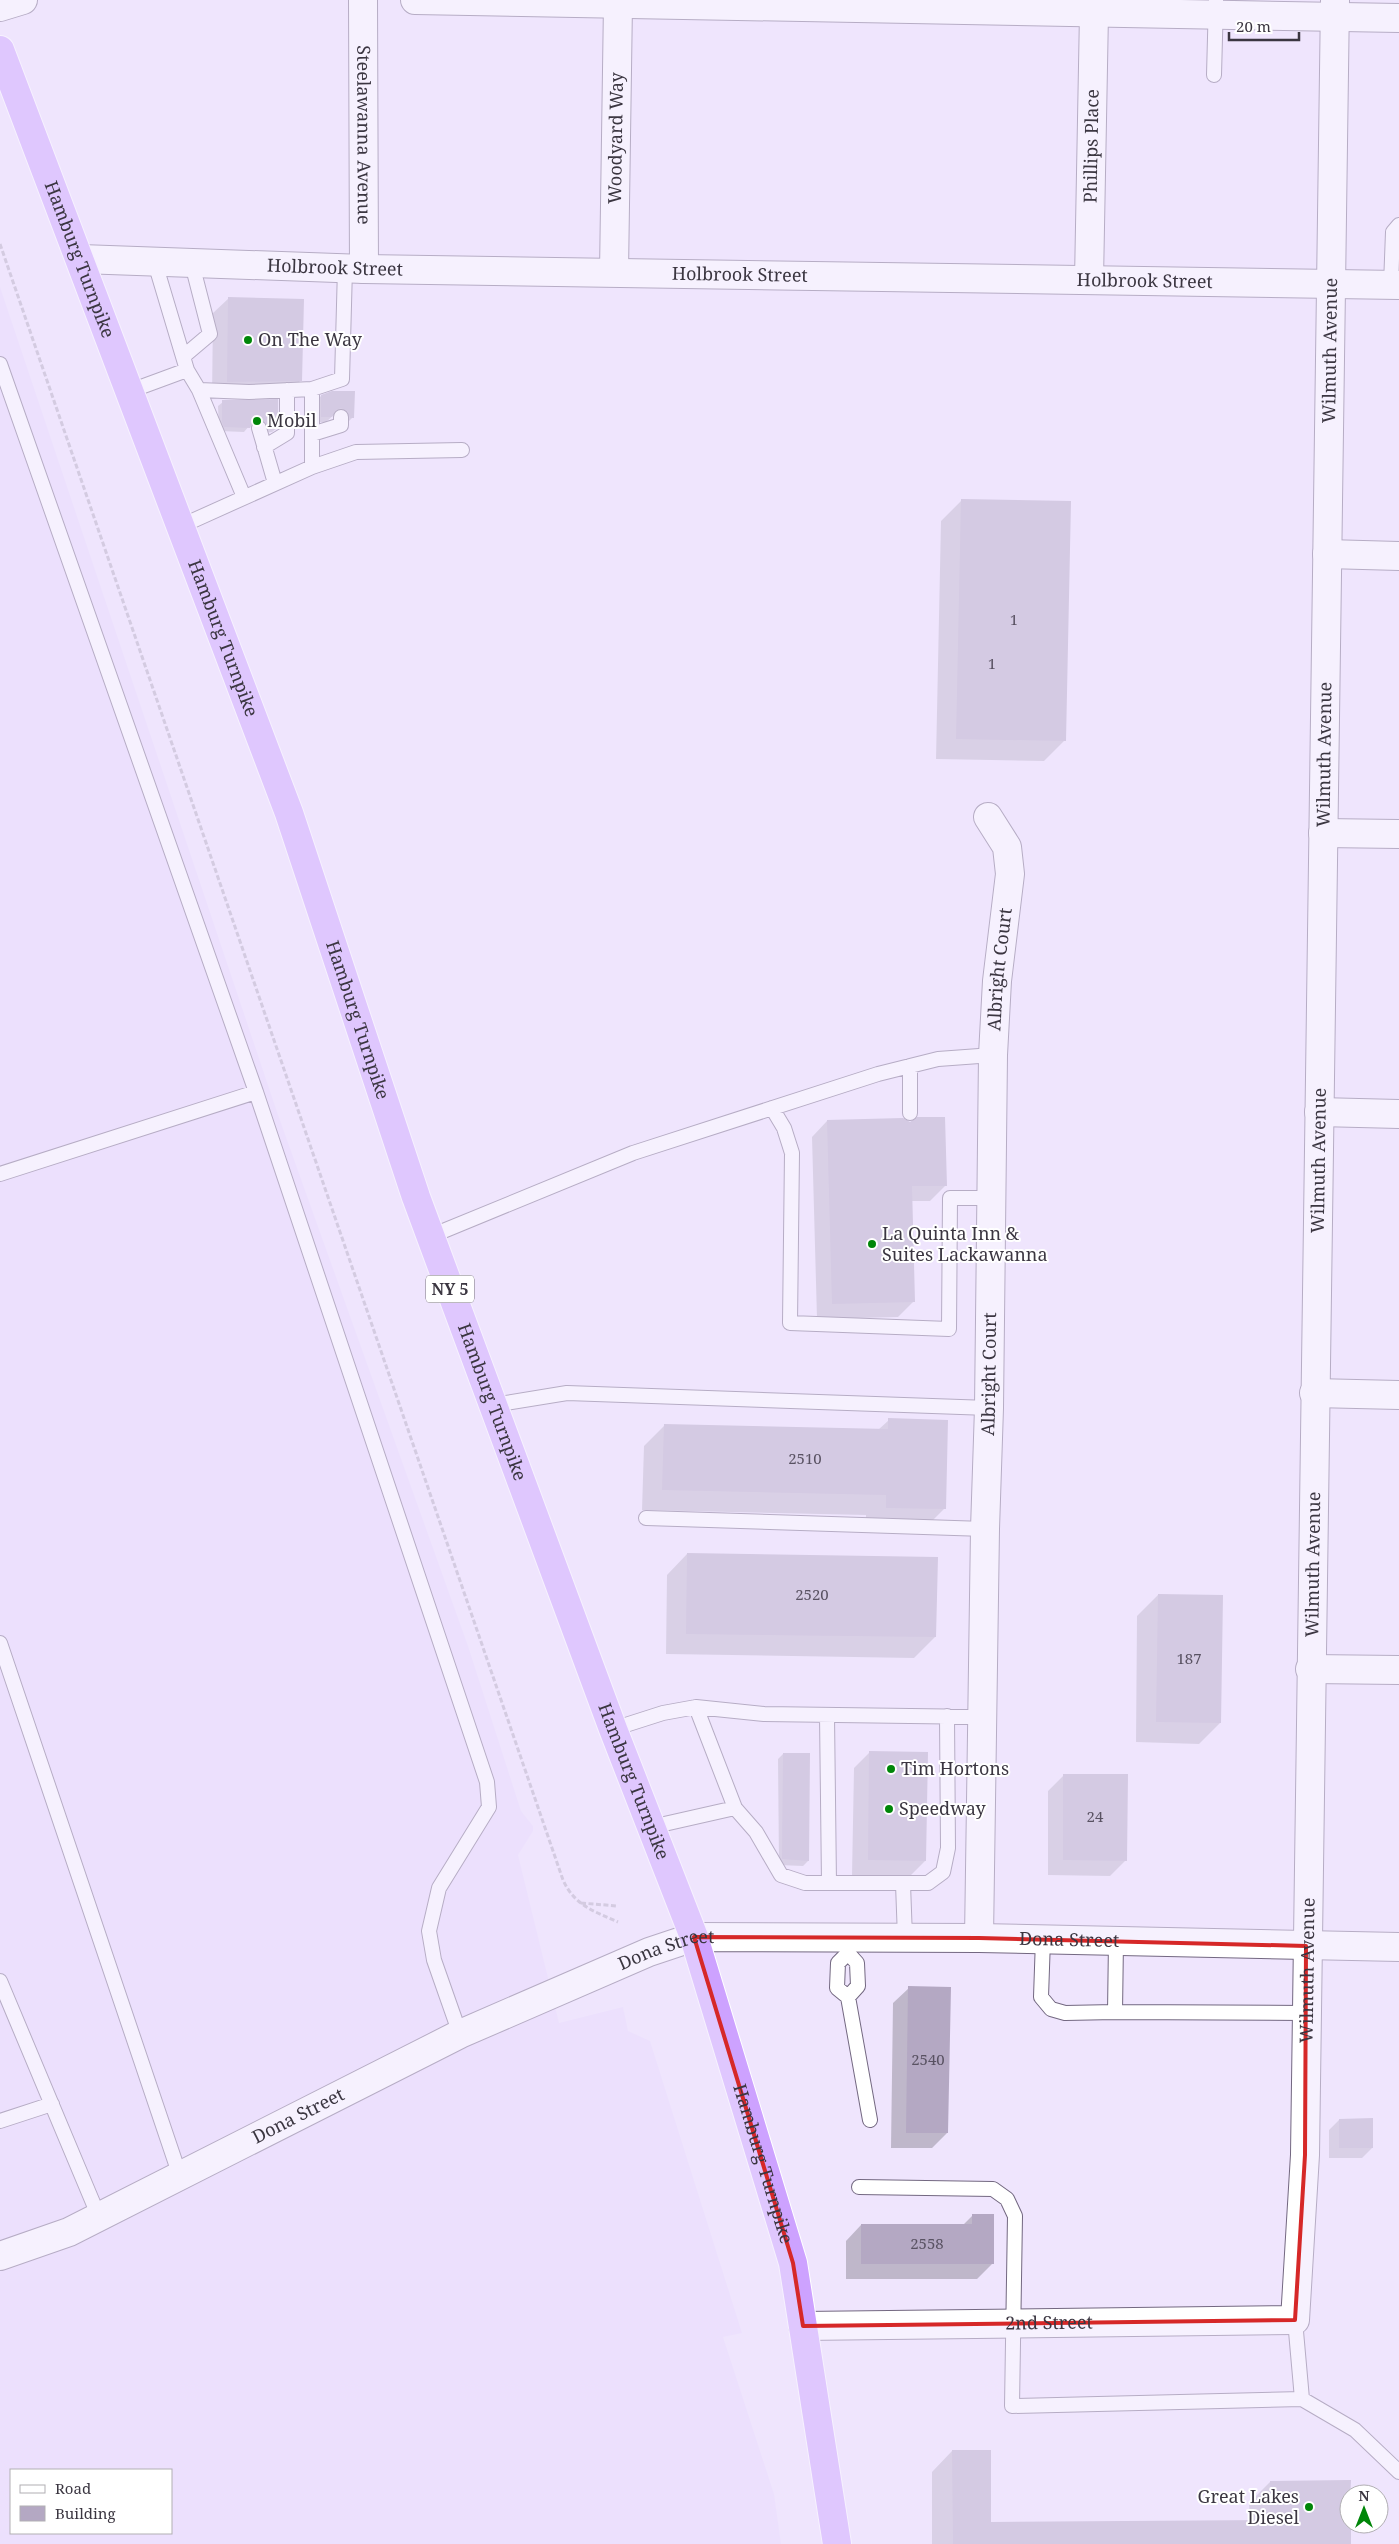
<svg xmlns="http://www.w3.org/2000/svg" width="1399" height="2544" viewBox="0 0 1399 2544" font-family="'Noto Serif',serif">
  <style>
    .built { fill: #e9dafd; fill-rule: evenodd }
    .shadow { fill: #0003 }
    .building { fill: #b4a8c3 }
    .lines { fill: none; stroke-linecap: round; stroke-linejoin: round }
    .lane-casing { stroke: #736881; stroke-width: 16 }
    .street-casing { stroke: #736881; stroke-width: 30 }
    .highway-casing { stroke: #fff; stroke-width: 30 }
    .path { stroke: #b3abbe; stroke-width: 3; stroke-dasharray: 5 2.5; stroke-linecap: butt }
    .lane { stroke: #fff; stroke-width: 14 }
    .street { stroke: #fff; stroke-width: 28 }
    .highway { stroke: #cda2ff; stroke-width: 28 }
    .marked { fill: none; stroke: #d62828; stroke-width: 4; stroke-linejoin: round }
    .poi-dot { fill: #008609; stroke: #fff; stroke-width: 2 }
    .labels { text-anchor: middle; stroke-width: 4; stroke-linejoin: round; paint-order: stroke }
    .number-label { font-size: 15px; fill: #595262 }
    .shield { fill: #fff; stroke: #76727a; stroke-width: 1 }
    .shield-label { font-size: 16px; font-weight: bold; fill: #3b3641 }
    .street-label { font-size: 18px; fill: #3b3641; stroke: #fff }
    .poi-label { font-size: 18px; fill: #3b3641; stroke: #fff; text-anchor: start }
  </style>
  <rect width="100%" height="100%" fill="#efe5fd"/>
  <!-- built -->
  <path class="built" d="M0,287l277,825 191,534 53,165 12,15v5l-15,24 41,168 64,-16 5,24 22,10 92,292 -19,4 51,157 7,50h-781zM11,2470h160v63h-160z"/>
  <!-- shadow -->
  <path class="shadow" d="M229,298l72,82 -16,16 -73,1 1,-84z
    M332,393l21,24 -5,5h-3l-9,-9 -10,9h-10v-21l5,-5z
    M277,401v27l-5,4 -9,1 -8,-9 -5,1 -6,7 -25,-1 -1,-25 5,-4z
    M962,500l102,241 -20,20 -108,-2 5,-238z
    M827,1121l119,64 -16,16h-19l3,100 -16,16 -81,2 -5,-182z
    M889,1420l56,88 -21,21 -58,-1v-13l-224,-5 2,-64 20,-20 214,4z
    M687,1554l248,83 -21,21 -248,-4 1,-79z
    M1158,1595l62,128 -21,21 -63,-2 1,-126z
    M870,1752l55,109 -15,15 -58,-1 2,-107z
    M783,1754l25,107 -5,5 -24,-1 -1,-106z
    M1064,1775l62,85 -16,16 -62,-1v-84z
    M909,1988l38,145 -15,15h-41l2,-145z
    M1339,2120l33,28 -10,10h-33v-28z
    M973,2215l19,49 -15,15h-131v-38l15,-16h102z
    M952,2451l38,72 260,-2 -1,-18 21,-21 80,42v20h-418v-72z"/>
  <!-- building -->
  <path class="building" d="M228,297l76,2 -2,82 -75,1z
    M332,391h23l-1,27h-4l-2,-6 -7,-4 -5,2 -4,7h-11v-22z
    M278,399v29h-10l-3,-6 -4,-3 -8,3 -3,6 -26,-1 -2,-5v-22z
    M961,499l110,2 -5,240 -110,-2z
    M917,1117h28l2,69h-35l3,116 -83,2 -5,-184 76,-2 7,4z
    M888,1418l60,2 -2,89 -60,-1v-13l-224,-5 2,-66 224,5z
    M687,1553l251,4 -2,80 -250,-3z
    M1158,1594l65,1 -2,128 -65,-1z
    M869,1751l59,1 -2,109 -58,-1z
    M783,1753h27l-1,108 -27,-2z
    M1063,1774h65l-1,87 -64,-1z
    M908,1986l43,1 -3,146h-42z
    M1373,2118v30h-34v-29z
    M972,2214h22v50h-133v-40h111z
    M952,2450h39v72l279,-2v-39l81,-1 -2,44h2v20h-398z"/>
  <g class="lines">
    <defs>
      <path id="lane" d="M1214,75l2,-75
        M155,263l32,107 12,20 45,107
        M1391,285l2,-53 6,-7
        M184,356l26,-22 -18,-70
        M0,364l256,728
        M199,390l50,2 63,-3 30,-10 3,-111
        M130,391l57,-21
        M259,428l16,55
        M312,434l29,-9v-8
        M264,447l23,-14v-43
        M312,467l44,-15 106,-2
        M181,526l131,-59v-78
        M772,1108l12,20 8,25 -2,170 159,6 1,-131h41
        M910,1113v-47
        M0,1174l256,-82 231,690 2,25 -50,81 -10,43 5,29 26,74
        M431,1236l202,-83 245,-79 60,-15 55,-4
        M493,1405l74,-12 422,15
        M646,1518l339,11
        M0,1643l180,533
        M696,1707l39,101
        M827,1715l2,168
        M613,1729l50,-16 33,-6 68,7 219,3
        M651,1827l84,-19 21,24 25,43 24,8h123l15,-11 5,-24 -1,-132
        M903,1884l2,54
        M1043,1939l-2,58 10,12 14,4 50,-1
        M1116,1941l-1,71 191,1
        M848,1953l9,10 1,23 -10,11 -11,-9 1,-25 10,-10v-16
        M0,1981l99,236
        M848,1997l22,123
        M0,2121l52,-17
        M859,2187l134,2 14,10 8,17 -3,190 290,-7
        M1295,2320l7,79 53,31 44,42"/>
      <g id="street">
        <path id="s1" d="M363,0l1,269"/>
        <path d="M415,0l984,18"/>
        <path d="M0,7l23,-7"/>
        <path id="s2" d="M81,259l283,10 1035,16"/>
        <path id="s3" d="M614,272l4,-269"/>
        <path id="s4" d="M1089,280l5,-267"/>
        <path d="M1327,554l72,2"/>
        <path d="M1323,833l76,1"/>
        <path d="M1319,1112l80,2"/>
        <path d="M1314,1393l85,2"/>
        <path d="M1310,1669l89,1"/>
        <path id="s5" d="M979,1938l6,-409 4,-121 4,-353 4,-74 13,-107 -3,-27 -19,-30"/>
        <path id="s6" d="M0,2256l69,-24 391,-198 189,-82 45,-15 285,1 420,9"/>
        <path id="s7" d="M803,2326l492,-6 10,-165 30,-2155"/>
      </g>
      <g id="highway">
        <path id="s8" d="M0,50l289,763 127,384 197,532 81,208 99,326 44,281"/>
      </g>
    </defs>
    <!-- lane casing -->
    <use href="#lane" class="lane-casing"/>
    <!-- street casing -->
    <use href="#street" class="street-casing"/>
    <!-- highway casing -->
    <use href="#highway" class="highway-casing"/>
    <!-- path -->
    <path class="path" d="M0,244l563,1636c11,25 32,32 55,42
      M581,1903l36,3"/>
    <!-- lane -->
    <use href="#lane" class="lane"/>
    <!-- street -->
    <use href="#street" class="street"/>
    <!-- highway -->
    <use href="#highway" class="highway"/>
  </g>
  <!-- marked area -->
  <path d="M0 0H1399V2544H0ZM694,1937l285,1 327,8 -1,209 -10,165 -492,6 -10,-63z" fill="#efe5fd" fill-opacity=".55" fill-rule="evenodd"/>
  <path class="marked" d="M694,1937l285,1 327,8 -1,209 -10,165 -492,6 -10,-63z"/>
  <!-- markers -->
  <g class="poi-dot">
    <circle cx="248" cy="340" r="5"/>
    <circle cx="257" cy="421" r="5"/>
    <circle cx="872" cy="1244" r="5"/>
    <circle cx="891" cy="1769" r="5"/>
    <circle cx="889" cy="1809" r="5"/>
    <circle cx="1309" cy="2507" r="5"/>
  </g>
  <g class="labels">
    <!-- number labels -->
    <g class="number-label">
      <text x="1014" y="625">1</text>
      <text x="992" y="669">1</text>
      <text x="805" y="1464">2510</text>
      <text x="812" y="1600">2520</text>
      <text x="1189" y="1664">187</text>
      <text x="1095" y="1822">24</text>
      <text x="928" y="2065">2540</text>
      <text x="927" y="2249">2558</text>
    </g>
    <!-- shield labels -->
    <rect class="shield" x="426" y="1275.5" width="48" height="27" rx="4"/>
    <g class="shield-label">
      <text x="450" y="1295">NY 5</text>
    </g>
    <!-- street labels -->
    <g class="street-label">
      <text dy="6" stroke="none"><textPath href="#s1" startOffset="135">Steelawanna Avenue</textPath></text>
      <text dy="6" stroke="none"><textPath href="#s3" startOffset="134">Woodyard Way</textPath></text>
      <text dy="6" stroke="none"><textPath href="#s4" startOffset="134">Phillips Place</textPath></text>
      <text dy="6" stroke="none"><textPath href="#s8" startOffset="224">Hamburg Turnpike</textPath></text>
      <text dy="6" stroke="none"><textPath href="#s2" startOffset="254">Holbrook Street</textPath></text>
      <text dy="6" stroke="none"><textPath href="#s2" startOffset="659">Holbrook Street</textPath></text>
      <text dy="6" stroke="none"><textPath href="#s2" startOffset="1064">Holbrook Street</textPath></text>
      <text dy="6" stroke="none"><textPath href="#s7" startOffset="2462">Wilmuth Avenue</textPath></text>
      <text dy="6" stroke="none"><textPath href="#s8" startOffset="629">Hamburg Turnpike</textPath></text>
      <text dy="6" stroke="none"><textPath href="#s7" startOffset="2058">Wilmuth Avenue</textPath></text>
      <text dy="6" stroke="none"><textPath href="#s5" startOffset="969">Albright Court</textPath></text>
      <text dy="6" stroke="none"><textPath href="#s8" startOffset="1034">Hamburg Turnpike</textPath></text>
      <text dy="6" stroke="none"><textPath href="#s7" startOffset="1652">Wilmuth Avenue</textPath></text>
      <text dy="6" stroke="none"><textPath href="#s5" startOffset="564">Albright Court</textPath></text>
      <text dy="6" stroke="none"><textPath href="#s8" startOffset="1439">Hamburg Turnpike</textPath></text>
      <text dy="6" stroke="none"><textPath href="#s7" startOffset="1248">Wilmuth Avenue</textPath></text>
      <text dy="6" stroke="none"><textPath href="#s8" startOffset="1844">Hamburg Turnpike</textPath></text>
      <text dy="6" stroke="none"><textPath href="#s6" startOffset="1140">Dona Street</textPath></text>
      <text dy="6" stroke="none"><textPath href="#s6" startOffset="735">Dona Street</textPath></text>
      <text dy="6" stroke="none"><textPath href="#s7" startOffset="842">Wilmuth Avenue</textPath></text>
      <text dy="6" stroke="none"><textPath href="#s6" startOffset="330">Dona Street</textPath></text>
      <text dy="6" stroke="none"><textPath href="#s8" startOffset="2248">Hamburg Turnpike</textPath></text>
      <text dy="6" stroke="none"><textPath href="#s7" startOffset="246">2nd Street</textPath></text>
    </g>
    <!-- poi labels -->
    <g class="poi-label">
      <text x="258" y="346">On The Way</text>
      <text x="267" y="427">Mobil</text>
      <text x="882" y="1240">La Quinta Inn &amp;<tspan x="882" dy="21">Suites Lackawanna</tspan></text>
      <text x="901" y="1775">Tim Hortons</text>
      <text x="899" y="1815">Speedway</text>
      <text x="1299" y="2503" text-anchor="end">Great Lakes<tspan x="1299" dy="21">Diesel</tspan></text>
    </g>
  </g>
  <!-- legend -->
  <rect x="10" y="2469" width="162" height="65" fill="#ffffff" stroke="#b1afb3"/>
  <rect x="20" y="2485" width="25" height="8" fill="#ffffff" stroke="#b1afb3"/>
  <text x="55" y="2494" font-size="15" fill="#3b3641">Road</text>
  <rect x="20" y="2506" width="25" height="15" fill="#b4a8c3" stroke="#b1afb3"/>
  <text x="55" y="2519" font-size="15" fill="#3b3641">Building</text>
  <!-- north arrow -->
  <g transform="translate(1364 2509)"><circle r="24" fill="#ffffff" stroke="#b1afb3"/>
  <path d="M0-4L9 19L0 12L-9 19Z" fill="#008609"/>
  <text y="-8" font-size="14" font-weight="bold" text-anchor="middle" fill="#3b3641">N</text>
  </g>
  <!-- scale -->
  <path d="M1229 32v8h70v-8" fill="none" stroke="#3b3641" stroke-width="2.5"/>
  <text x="1236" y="32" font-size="15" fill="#3b3641" stroke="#ffffff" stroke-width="4" paint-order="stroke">20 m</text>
</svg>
